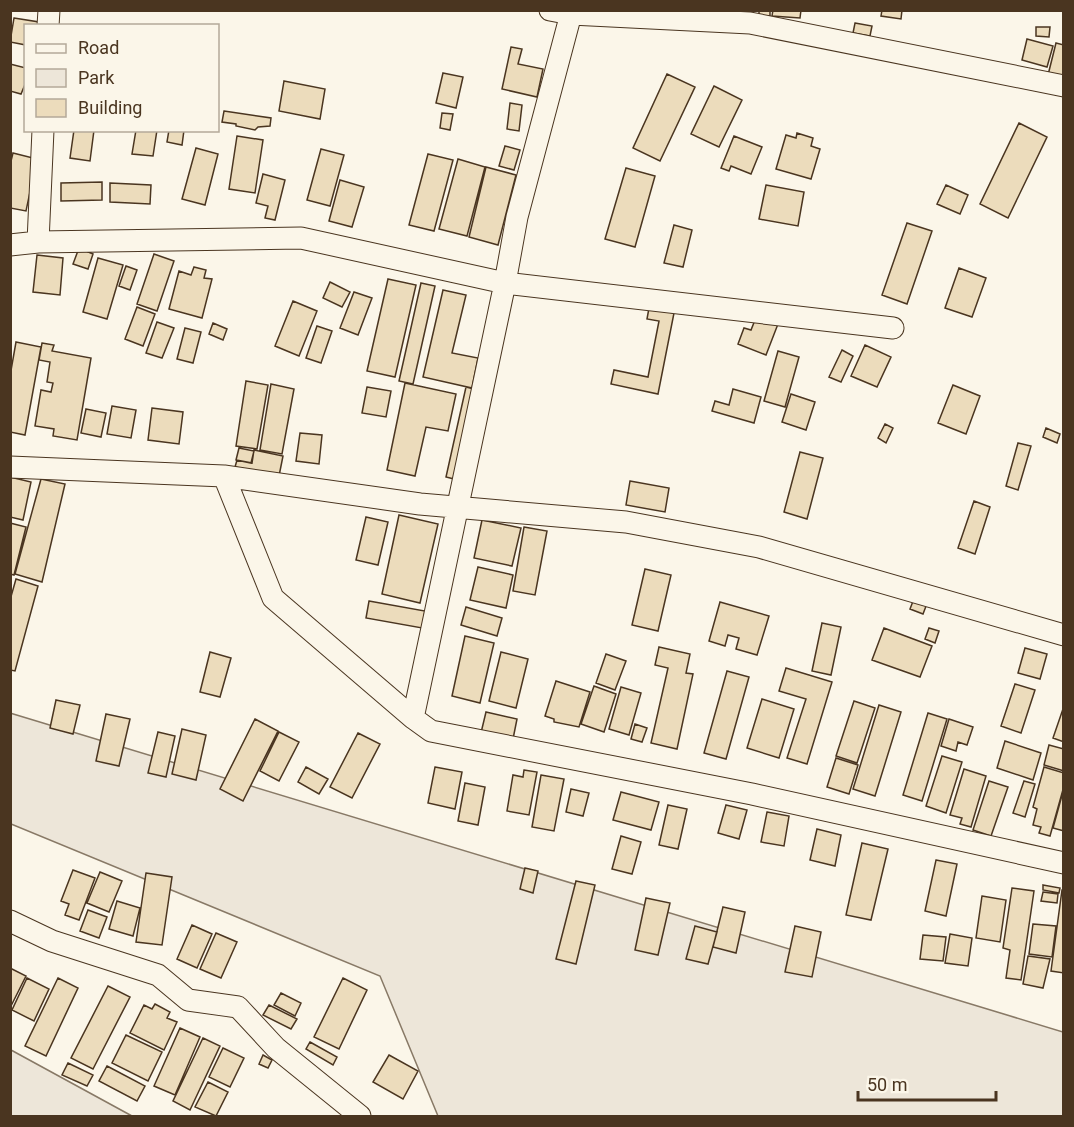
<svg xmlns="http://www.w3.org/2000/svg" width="1074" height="1127" viewBox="0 0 1074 1127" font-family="Roboto,sans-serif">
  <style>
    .green { fill: #ede6d9; stroke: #887966; stroke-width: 1.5 }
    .building { fill: #ecdcbc; stroke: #4a3520; stroke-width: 1.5 }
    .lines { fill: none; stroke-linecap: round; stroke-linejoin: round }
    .minor-casing { stroke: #4a3520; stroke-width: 23 }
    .minor { stroke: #fbf6e9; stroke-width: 21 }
  </style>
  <rect width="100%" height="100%" fill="#fbf6e9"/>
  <!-- green -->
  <path class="green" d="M10,713l1053,319v84h-625l-58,-140 -369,-152z
    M11,1050l121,66h-121z"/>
  <!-- building -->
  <path class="building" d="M759,10h11v6h-11z
    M773,10h28l-1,8 -28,-2z
    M882,10h20l-1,9 -20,-3z
    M14,18l25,4v4h-13v19l-16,-3z
    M855,23l17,3 -2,10 -17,-3z
    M1036,27h14l-1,10 -13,-1z
    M1027,39l26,7 -6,21 -25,-7z
    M1056,43l8,2v34l-16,-4z
    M511,47l11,2 -4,15 25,5 -6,28 -35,-8z
    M10,64l16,4v14l-5,12 -11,-3z
    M443,73l20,4 -7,31 -20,-5z
    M667,74l28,13 -35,74 -27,-13z
    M284,81l41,8 -5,30 -41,-8z
    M714,86l28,14 -23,47 -28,-13z
    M510,103l12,2 -3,26 -12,-2z
    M224,111l47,7 -1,8 -12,1 -3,3 -19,-4v-2l-14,-2z
    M442,113l11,1 -3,16 -10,-2z
    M1019,123l28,14 -39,81 -28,-14z
    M74,130h20l-4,31 -20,-3z
    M136,130h21l-4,26 -21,-2z
    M169,130h15l-2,15 -15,-3z
    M797,133l16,5 -2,8 9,3 -9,30 -35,-10 10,-34 10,3z
    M237,136l26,4 -8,53 -26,-4z
    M734,136l28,11 -11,27 -20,-8 -2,5 -8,-3z
    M505,146l15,4 -6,20 -15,-4z
    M196,148l22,6 -13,51 -23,-6z
    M321,149l23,6 -14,51 -23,-6z
    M13,153l24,6 -11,52 -16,-3v-43z
    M428,154l25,6 -19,71 -25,-6z
    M458,159l27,8 -18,69 -28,-7z
    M486,167l30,8 -18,70 -29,-8z
    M626,168l29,8 -20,71 -30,-8z
    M263,174l22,6 -10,40 -10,-2 3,-12 -12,-3z
    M340,180l24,7 -12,40 -23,-6z
    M102,182v18l-41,1v-18z
    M110,183l41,2 -1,19 -40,-2z
    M766,185l38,7 -6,34 -39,-7z
    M946,185l22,10 -8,19 -23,-10z
    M907,223l25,8 -25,73 -25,-9z
    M674,225l18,5 -9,37 -19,-4z
    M79,248l14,6 -5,15 -15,-5z
    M154,254l20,7 -17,50 -20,-7z
    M37,255l26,3 -3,37 -27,-3z
    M98,258l25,7 -16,54 -24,-7z
    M126,266l11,4 -7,20 -11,-4z
    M194,267l12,3 -2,8 8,1 -10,39 -33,-9 10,-38 12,4z
    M959,268l27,10 -14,39 -27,-9z
    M388,279l28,6 -21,92 -28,-6z
    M330,282l20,10 -8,15 -19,-9z
    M421,283l14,3 -22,98 -14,-3z
    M443,290l23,5 -14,58 26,5 -6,30 -49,-11z
    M354,292l18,6 -14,37 -18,-7z
    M293,301l24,10 -18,45 -24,-10z
    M137,307l18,7 -12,32 -18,-7z
    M649,308l25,5 -16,81 -47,-10 3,-14 34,7 11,-56 -12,-2z
    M757,315l21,9 -12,31 -28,-11 6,-16 7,2z
    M157,322l17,6 -12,30 -16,-5z
    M213,323l14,6 -4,11 -14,-6z
    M317,326l15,5 -11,32 -15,-5z
    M185,328l16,4 -8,31 -16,-4z
    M16,342l25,5 -16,88 -15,-3v-56z
    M42,343l12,2 -2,6 39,7 -14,82 -24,-4 1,-7 -19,-3 6,-36 10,2 2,-9 -6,-1 3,-20 -11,-2z
    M865,345l26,12 -14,30 -26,-11z
    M842,350l11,6 -12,26 -12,-5z
    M778,351l21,6 -14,50 -21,-6z
    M246,381l22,4 -11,64 -21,-3z
    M405,383l51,11 -8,37 -22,-4 -11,49 -28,-6z
    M271,384l23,5 -12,65 -22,-4z
    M953,385l27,11 -14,38 -28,-11z
    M367,387l24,4 -5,26 -24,-4z
    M466,387l12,3 -20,90 -12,-3z
    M733,389l28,8 -7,26 -42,-12 3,-10 14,4z
    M791,394l24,8 -9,28 -24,-8z
    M112,406l24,4 -5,28 -24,-4z
    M152,408l31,4 -4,32 -31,-4z
    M86,409l20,4 -5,24 -20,-4z
    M885,424l8,4 -7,15 -8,-5z
    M1046,428l14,6 -3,9 -14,-6z
    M300,433l22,2 -3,29 -23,-3z
    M1018,443l13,3 -13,44 -12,-4z
    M239,448l15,3 -3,12 -15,-3z
    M254,450l29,6 -4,20 -44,-9 2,-7 15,3z
    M800,452l23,6 -16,61 -23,-7z
    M10,477l21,5 -8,38 -13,-3z
    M41,479l24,5 -23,98 -27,-8z
    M630,481l39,7 -4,24 -39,-7z
    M974,501l16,6 -15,47 -17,-6z
    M399,515l39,9 -18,79 -38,-9z
    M366,517l22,5 -10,43 -22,-5z
    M482,520l39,8 -9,38 -38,-8z
    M10,523l16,4 -12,48 -4,-1z
    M524,527l23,4 -12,64 -22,-4z
    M478,567l35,8 -7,33 -36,-8z
    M645,569l26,6 -13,56 -26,-6z
    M16,579l22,7 -23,85 -5,-1v-70z
    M915,596l13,5 -5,13 -13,-5z
    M369,601l56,10 -3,17 -56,-10z
    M720,602l49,14 -12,39 -21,-6 3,-11 -11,-3 -3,11 -16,-5z
    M466,607l36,11 -5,18 -36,-11z
    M822,623l19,4 -10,48 -19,-4z
    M884,628l48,18 -12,31 -48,-17z
    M929,628l10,3 -4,12 -10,-4z
    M465,636l29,7 -14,60 -28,-7z
    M659,647l31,7 -4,19 7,1 -16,75 -26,-6 17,-75 -13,-3z
    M1025,648l22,6 -7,25 -22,-6z
    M210,652l21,6 -11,39 -20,-5z
    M501,652l27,7 -12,49 -27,-7z
    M606,654l20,7 -11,29 -19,-7z
    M786,668l46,14 -25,82 -20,-6 19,-59 -27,-8z
    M727,671l22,6 -23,82 -22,-6z
    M556,681l34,11 -11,35 -25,-5v-3l-9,-3z
    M1015,684l20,6 -14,43 -20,-7z
    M594,686l22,8 -12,38 -23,-8z
    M621,687l20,6 -12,42 -20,-6z
    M762,699l32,10 -15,49 -32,-10z
    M56,700l24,5 -7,29 -23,-6z
    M854,701l21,7 -18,55 -21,-7z
    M879,705l22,7 -26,84 -22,-7z
    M1064,706v36l-11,-4z
    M486,712l31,7 -5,25 -32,-7z
    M928,713l19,6 -25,82 -19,-6z
    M106,714l24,5 -11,47 -23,-5z
    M255,719l23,12 -35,70 -23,-12z
    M949,719l24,8 -6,18 -9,-3 -2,9 -15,-5z
    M635,724l12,4 -5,14 -11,-3z
    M182,729l24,6 -10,45 -24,-6z
    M158,732l17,4 -9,41 -18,-4z
    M279,732l20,10 -20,39 -19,-10z
    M358,733l22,11 -28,54 -22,-11z
    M1005,741l36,12 -8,27 -36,-12z
    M1049,745l15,4v22l-20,-6z
    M942,756l20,6 -16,51 -20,-7z
    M836,758l22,7 -9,29 -22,-7z
    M306,767l22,12 -9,15 -21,-12z
    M435,767l27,5 -7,37 -27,-6z
    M1044,767l20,6v13l-14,50 -11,-3 2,-6 -8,-2 4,-16 -4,-2z
    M964,769l22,7 -15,51 -11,-3 2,-6 -12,-3z
    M524,770l13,2 -8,43 -22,-4 6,-36 10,2z
    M541,775l23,4 -10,52 -22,-4z
    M989,781l19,6 -17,49 -18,-6z
    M1024,781l11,3 -10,33 -12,-4z
    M465,783l20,4 -7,38 -20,-4z
    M1064,788v43l-11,-3z
    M571,789l18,4 -6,23 -17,-4z
    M621,792l38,10 -8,28 -38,-10z
    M668,805l19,4 -9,40 -19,-4z
    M726,805l21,5 -8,29 -21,-6z
    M767,812l22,4 -5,30 -23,-4z
    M817,829l24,6 -6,31 -25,-6z
    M621,836l20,6 -9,32 -20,-5z
    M862,843l26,6 -17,71 -25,-5z
    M936,860l21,4 -11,52 -21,-5z
    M525,868l13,3 -5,22 -13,-4z
    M73,870l22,8 -16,42 -14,-5 4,-11 -8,-3z
    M100,872l22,9 -13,31 -22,-9z
    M146,873l26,4 -10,68 -26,-3z
    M576,881l19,4 -19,79 -20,-5z
    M1043,885l17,3 -1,5 -16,-3z
    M1012,888l22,3 -13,89 -15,-2 4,-28 -7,-2z
    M1062,890h2v83l-13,-2z
    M1043,892l15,2 -1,9 -16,-2z
    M982,896l24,4 -6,42 -24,-4z
    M646,898l24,5 -12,52 -23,-5z
    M117,901l23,7 -7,28 -24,-7z
    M723,907l22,5 -9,41 -23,-6z
    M88,910l19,7 -8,21 -19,-7z
    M1033,924l23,2 -4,31 -23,-3z
    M192,925l20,9 -15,34 -20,-9z
    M695,926l22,6 -9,32 -22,-5z
    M795,926l26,6 -9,45 -27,-5z
    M216,933l21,9 -16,36 -21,-9z
    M950,934l22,4 -4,28 -23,-3z
    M923,935l23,2 -3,24 -23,-2z
    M1028,956l22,3 -7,29 -20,-4z
    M10,968l16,8 -16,32z
    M27,978l22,11 -15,32 -22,-11z
    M58,978l20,10 -32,68 -21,-10z
    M343,978l24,12 -28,59 -25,-12z
    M108,986l22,11 -37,72 -22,-11z
    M281,993l20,10 -6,13 -21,-11z
    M155,1004l15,8 -3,6 10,4 -13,28 -34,-17 14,-28 8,4z
    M269,1005l28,14 -6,10 -28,-14z
    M180,1028l20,9 -25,58 -21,-9z
    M126,1035l36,17 -14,29 -36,-18z
    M203,1038l17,8 -30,64 -17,-9z
    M310,1042l27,15 -4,8 -27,-16z
    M223,1048l21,10 -14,29 -21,-10z
    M263,1055l9,5 -4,8 -9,-4z
    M389,1055l29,16 -15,28 -30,-17z
    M68,1063l25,12 -6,11 -25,-11z
    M107,1066l38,20 -8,15 -38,-20z
    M208,1082l20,10 -12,24 -21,-9z"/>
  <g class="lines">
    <defs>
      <path id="minor" d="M550,10l21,4 179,9 314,63
        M48,26l1,-16
        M38,242l5,-112
        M10,245l28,-3 263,-4 204,45 388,45
        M10,467l214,9 196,28 206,18 133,25 305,88
        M224,476l49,122 140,120 18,13 321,63 312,69
        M413,718l92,-435 12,-66 55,-207
        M10,921l42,20 106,34 30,25 50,7 38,41 84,68"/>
    </defs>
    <!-- minor casing -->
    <use href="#minor" class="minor-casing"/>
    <!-- minor -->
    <use href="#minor" class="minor"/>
  </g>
  <!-- border -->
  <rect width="1074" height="1127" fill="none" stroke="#4a3520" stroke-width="24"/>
  <!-- legend -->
  <rect x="24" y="24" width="195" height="108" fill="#fbf6e9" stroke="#b4a999" stroke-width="1.5"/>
  <rect x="36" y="44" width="30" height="9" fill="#fbf6e9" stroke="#b4a999" stroke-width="1.5"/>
  <text x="78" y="54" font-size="18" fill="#4a3520">Road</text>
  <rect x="36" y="69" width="30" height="18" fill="#ede6d9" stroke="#b4a999" stroke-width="1.5"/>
  <text x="78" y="84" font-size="18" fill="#4a3520">Park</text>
  <rect x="36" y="99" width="30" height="18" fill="#ecdcbc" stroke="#b4a999" stroke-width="1.5"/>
  <text x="78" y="114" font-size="18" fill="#4a3520">Building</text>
  <!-- scale -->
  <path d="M858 1091v9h138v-9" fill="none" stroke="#4a3520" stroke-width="3"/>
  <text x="867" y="1091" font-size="18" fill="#4a3520" stroke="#fbf6e9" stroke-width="4.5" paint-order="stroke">50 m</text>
</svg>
